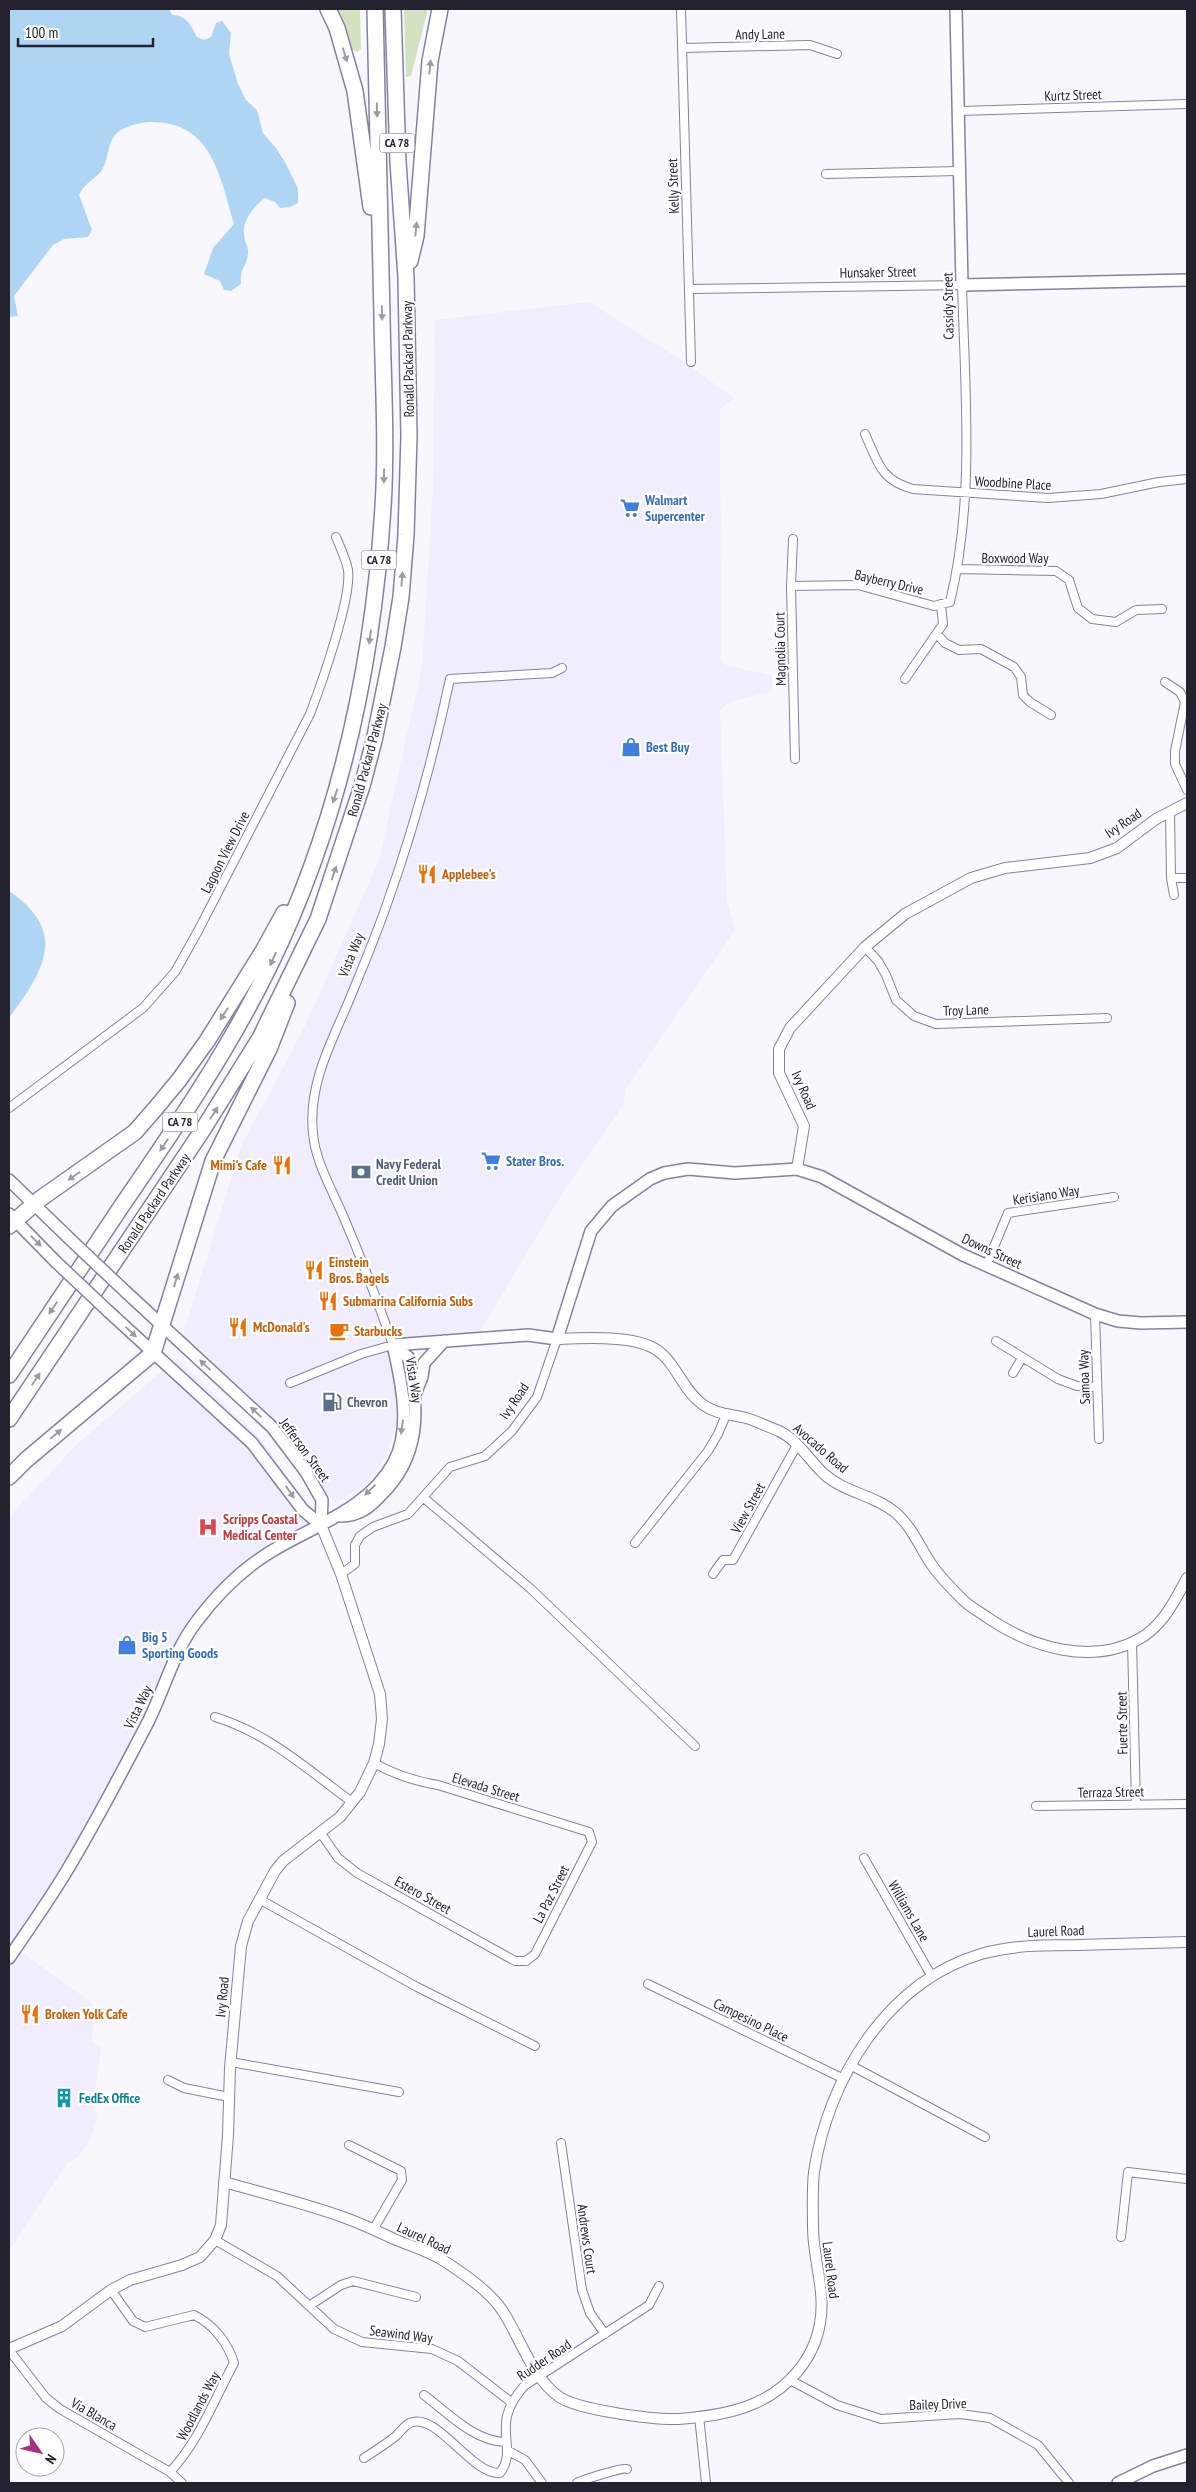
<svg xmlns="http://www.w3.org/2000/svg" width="1196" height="2492" viewBox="0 0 1196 2492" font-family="'PT Sans Narrow',sans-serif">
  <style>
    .built { fill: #f0edfe }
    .green { fill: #d3e2c1 }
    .water { fill: #afd5f5 }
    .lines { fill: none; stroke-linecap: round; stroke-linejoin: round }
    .minor-casing { stroke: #8681a0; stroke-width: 10 }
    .tertiary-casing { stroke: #8681a0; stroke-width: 12 }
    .secondary-casing { stroke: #8681a0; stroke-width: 14 }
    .motorway-casing { stroke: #8681a0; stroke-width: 18 }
    .minor { stroke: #fff; stroke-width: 8 }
    .tertiary { stroke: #fff; stroke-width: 10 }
    .secondary { stroke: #fff; stroke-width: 11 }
    .motorway { stroke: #fff; stroke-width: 15 }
    .secondary-bridge-casing { stroke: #8681a0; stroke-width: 14; stroke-linecap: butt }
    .secondary-bridge { stroke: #fff; stroke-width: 11 }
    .oneway { fill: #9d9ca1 }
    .labels { text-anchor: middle; stroke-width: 4.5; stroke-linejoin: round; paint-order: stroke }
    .shield { fill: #fff; stroke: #66646d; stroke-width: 1 }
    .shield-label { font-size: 12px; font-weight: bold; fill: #25222f }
    .street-label { font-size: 14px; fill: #25222f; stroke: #fff }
    .shop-label { font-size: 14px; font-weight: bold; fill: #366cbe; stroke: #fff; text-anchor: start }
    .food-label { font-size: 14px; font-weight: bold; fill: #c56008; stroke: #fff; text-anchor: start }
    .service-label { font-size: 14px; font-weight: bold; fill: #4e5e75; stroke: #fff; text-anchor: start }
    .health-label { font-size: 14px; font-weight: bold; fill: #be3a42; stroke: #fff; text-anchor: start }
    .culture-label { font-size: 14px; font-weight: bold; fill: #0d838f; stroke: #fff; text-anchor: start }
  </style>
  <rect width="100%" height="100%" fill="#f8f7fe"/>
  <!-- built -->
  <path class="built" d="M589,302l94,59 51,37 -14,11 1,251 5,5 46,11v16l-35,8 -11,4 -6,7 7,189 8,30 -110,160 -1,14 -64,93 -82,138 -82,8 5,66 -16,50 -22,28 -28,16 -86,-104 -67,-61 59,-192 63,-118 75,-168 43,-193 11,-180 2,-167z
    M177,1358l83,80 25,35 35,61 -31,11 -35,19 -89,94 -33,100 -123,196v-437l67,-72z
    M17,1949l74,53 2,29 -2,9 10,8 -8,57 4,13 -7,23 -12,16 -11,6 -58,88v-290z"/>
  <!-- green -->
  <path class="green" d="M335,9h25l1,40 -4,3 -6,-3z
    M404,9h24l-17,67 -5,1z"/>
  <!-- water -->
  <path class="water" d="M9,9h160l3,6c15,0 19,11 25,22l7,3 7,-3 5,-14 6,-2 9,12 -2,21 9,30 8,16 11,10 6,23 13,15 10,16 12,25v14l-8,4 -10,1 -5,-6 -10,-4c-10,7 -23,23 -21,36 0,7 5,13 4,20 -2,14 -8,13 -7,30l-10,7 -7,-1 -4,-9 -16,-7 9,-26 21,-24c-14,-48 -22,-103 -84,-102 -9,0 -29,5 -35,13 -8,10 -6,23 -13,35 -6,9 -16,11 -23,25l13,35 -4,7 -24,2 -11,6 -39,51 4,20 -9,1z
    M9,891c60,41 35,79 0,127z"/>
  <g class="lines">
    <defs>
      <path id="minor" d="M681,9l10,353
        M682,48l128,-3 27,9
        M959,111l228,-7
        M826,174l133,-3
        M689,289l273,-4c3,106 13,214 -12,317l-16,4 -76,-21 -67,1
        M865,434c13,28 15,46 48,55l135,9 53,-4 58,-12 28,-3
        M793,539l-2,47 4,173
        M958,569l98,2 13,9 9,28 14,11 24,3 20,-12 26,-1
        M937,634l8,9 14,7 22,-1 33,18 7,10 2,18 7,7 21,13
        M905,679l38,-55 -2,-20
        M1165,682l15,10 5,10 -10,49v13l12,26
        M1170,812l1,66 3,17
        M1171,878h16
        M865,947l13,14 8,14 10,25 18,16 22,8 171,-6
        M9,1108l134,-100 32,-36 23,-41 112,-217c11,-29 42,-116 38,-144 -2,-11 -8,-23 -12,-33
        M986,1266l22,-53 106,-16
        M1095,1314l4,125
        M996,1341l62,38 19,7 20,1
        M1013,1373l9,-15
        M290,1383l71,-29 32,-9c-15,-43 -31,-85 -49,-127 -11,-27 -29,-56 -31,-85 -5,-47 17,-88 35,-130 14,-34 28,-67 40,-102 26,-73 46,-147 62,-222l102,-6 10,-5
        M424,1498l107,91 164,157
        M635,1543l73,-92 10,-17 8,-19
        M341,1574l14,-10v-19l5,-9 13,-9 35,-13 42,-47 35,-11 27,-25 25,-34 20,-58
        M713,1574l10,-14h10l64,-115
        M1132,1642l4,161
        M215,1717c53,16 93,53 137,85
        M1036,1806l151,-2
        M320,1832l18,26 19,15 158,88h11l9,-7 57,-112 -3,-10 -151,-47c-24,-4 -43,-10 -64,-22
        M864,1858l67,117
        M259,1899l158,88 118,59
        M648,1984l196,95
        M231,2062l168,30
        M852,2066l133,71
        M168,2080l16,8 45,9
        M561,2143l21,147 8,23 15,21
        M349,2145l52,26 1,9 -29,50
        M1121,2237l7,-65 59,7
        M215,2240l62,36 57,53 28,13 70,7 26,12 53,41
        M111,2290l22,31 12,6 49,-12c19,9 34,28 40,48 -20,37 -35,78 -64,109
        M309,2306l32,-21 12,-4 63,16
        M9,2350l37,48 14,11 110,63 12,11
        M790,2380l47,25 44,14 79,-5 30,4 48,27 31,38
        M424,2395c24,18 51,47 82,47
        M699,2416l7,67
        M507,2450l18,10 17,23
        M364,2458c11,-7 22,-14 32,-22 4,-4 9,-11 14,-13 27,-12 61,52 90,50 14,-18 2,-36 7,-57 3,-12 9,-20 17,-30l125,-81 10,-19
        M577,2483c5,-3 46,-16 50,-14"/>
      <path id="tertiary" d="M797,1169l7,-43 -25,-53v-24l11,-21 75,-81 40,-33 66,-36 34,-10 85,-10 27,-10 39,-29 31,-16
        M557,1339c25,-1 67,-3 90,6 28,10 32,42 55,59 13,10 28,10 44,14 11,3 22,9 33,13 19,9 30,29 45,43 21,19 51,21 72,39 18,16 24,36 38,55 8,11 19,22 29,32 7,7 17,12 25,18 43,29 103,48 151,21 24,-13 36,-39 48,-61
        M224,2182c39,11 80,21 119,35 17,6 34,14 51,22 16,7 35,12 50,22 20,13 44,29 58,49 18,27 29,66 56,86 18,14 97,24 121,23 24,-2 51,-5 74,-15 34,-14 61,-44 67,-81 6,-32 -7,-63 -7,-96 0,-17 -1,-37 1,-55 14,-93 73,-190 167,-218 32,-9 64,-9 96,-9 37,-1 73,-2 110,-3
        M9,2349l53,-23 49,-36 19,-10 52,-15 18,-8 15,-17 6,-15 7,-90 2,-67 11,-122 7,-25 27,-50 8,-10 57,-44 20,-25 14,-29 5,-19 3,-25 -2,-25 -39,-120 -20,-49"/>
      <path id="secondary" d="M956,9l6,276 225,-5
        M9,1180l65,63
        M9,1214l47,48
        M126,1292l146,135 34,45 16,28 -1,25
        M108,1311l144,132 51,67 18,15
        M393,1345l135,-10 29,4 34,-108 21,-25 38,-27 14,-6 24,-4 47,4 62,-4 25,8 141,78 132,59 23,7 23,2 46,-1
        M416,1392l6,-15 2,-14 20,-22
        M341,1516c17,0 28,-8 39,-20 41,-39 39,-87 29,-138l-16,-13
        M9,1958c19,-28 39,-56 57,-86 29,-48 55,-98 81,-148 17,-33 27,-74 50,-103 21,-28 45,-52 75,-70 43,-26 97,-42 122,-89 18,-34 7,-82 -1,-117
        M1118,2483l35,-17 34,-11"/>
      <path id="motorway" d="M328,9l9,19 18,63 16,116
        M410,261l6,-25 14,-175 10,-52
        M9,1226l31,-27 95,-67 20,-23 24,-29 28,-39 56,-90 21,-38
        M9,1375c38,-57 76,-114 114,-171 53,-77 105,-153 146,-237 70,-143 104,-301 114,-460 4,-63 0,-127 -1,-190 -2,-103 -5,-206 -7,-308
        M9,1419l193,-288 58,-93 58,-119 44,-133 12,-45 19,-94 8,-50 5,-62 3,-99 -3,-159 -8,-115 -5,-153
        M9,1477l17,-17 127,-107 60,-192 56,-112 18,-46"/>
    </defs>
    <!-- minor casing -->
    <use href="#minor" class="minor-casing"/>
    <!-- tertiary casing -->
    <use href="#tertiary" class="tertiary-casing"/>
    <!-- secondary casing -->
    <use href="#secondary" class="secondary-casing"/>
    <!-- motorway casing -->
    <use href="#motorway" class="motorway-casing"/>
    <!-- minor -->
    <use href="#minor" class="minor"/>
    <!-- tertiary -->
    <use href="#tertiary" class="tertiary"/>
    <!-- secondary -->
    <use href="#secondary" class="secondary"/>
    <!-- motorway -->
    <use href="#motorway" class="motorway"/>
    <defs>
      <path id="secondary-bridge" d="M74,1243l52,49
        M56,1262l52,49"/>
    </defs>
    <!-- secondary-bridge casing -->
    <use href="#secondary-bridge" class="secondary-bridge-casing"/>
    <!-- secondary-bridge -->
    <use href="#secondary-bridge" class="secondary-bridge"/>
  </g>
  <!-- one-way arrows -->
  <defs><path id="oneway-solid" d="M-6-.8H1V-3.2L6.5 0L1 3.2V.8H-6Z" transform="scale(1.25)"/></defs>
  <g class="oneway">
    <use href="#oneway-solid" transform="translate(345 55) rotate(73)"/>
    <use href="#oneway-solid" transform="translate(430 67) rotate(-84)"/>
    <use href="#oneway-solid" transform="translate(377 110) rotate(89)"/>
    <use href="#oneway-solid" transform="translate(416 229) rotate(-84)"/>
    <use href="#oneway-solid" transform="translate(382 313) rotate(89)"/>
    <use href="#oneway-solid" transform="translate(384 476) rotate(91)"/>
    <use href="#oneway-solid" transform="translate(402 579) rotate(-85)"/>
    <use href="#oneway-solid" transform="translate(370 637) rotate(98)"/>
    <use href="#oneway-solid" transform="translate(335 796) rotate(108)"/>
    <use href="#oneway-solid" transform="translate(334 873) rotate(-71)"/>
    <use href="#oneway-solid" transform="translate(273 959) rotate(114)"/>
    <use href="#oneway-solid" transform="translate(224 1014) rotate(123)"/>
    <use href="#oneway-solid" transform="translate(214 1113) rotate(-57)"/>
    <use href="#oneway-solid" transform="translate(164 1145) rotate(124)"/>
    <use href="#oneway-solid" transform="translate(74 1176) rotate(145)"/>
    <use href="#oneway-solid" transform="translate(36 1241) rotate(45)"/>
    <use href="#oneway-solid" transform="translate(176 1280) rotate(-74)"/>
    <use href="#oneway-solid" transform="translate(53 1308) rotate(124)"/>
    <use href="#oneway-solid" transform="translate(131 1332) rotate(43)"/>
    <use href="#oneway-solid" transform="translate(205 1365) rotate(-137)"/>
    <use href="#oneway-solid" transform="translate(36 1379) rotate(-56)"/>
    <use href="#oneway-solid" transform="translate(256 1412) rotate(-137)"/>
    <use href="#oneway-solid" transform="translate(402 1427) rotate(98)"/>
    <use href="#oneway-solid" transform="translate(56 1434) rotate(-40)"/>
    <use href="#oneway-solid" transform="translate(370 1490) rotate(136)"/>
    <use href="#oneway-solid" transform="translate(290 1492) rotate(55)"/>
  </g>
  <!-- icons -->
  <defs>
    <symbol id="supermarket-bare" viewBox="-9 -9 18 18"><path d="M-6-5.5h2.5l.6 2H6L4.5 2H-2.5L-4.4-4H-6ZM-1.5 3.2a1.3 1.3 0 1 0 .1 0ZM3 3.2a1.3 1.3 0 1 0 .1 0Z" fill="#3f7fe0" stroke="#fff" stroke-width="2.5" paint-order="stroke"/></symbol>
    <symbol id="shop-bare" viewBox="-9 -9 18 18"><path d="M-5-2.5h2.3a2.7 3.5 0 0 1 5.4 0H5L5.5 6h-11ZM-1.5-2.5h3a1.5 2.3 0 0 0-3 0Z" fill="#3f7fe0" stroke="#fff" stroke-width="2.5" paint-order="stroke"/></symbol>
    <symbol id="restaurant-bare" viewBox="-9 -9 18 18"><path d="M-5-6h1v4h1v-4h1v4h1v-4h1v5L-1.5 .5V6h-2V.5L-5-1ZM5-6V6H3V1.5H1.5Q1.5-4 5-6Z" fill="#e8710a" stroke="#fff" stroke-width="2.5" paint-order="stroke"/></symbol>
    <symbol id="bank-bare" viewBox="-9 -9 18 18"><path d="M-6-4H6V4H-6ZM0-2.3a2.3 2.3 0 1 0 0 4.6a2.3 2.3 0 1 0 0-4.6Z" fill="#5c6f8a" stroke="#fff" stroke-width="2.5" paint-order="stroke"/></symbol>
    <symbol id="cafe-bare" viewBox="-9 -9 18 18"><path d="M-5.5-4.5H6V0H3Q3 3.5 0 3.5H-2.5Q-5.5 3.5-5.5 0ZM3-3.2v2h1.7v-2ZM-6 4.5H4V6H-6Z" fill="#e8710a" stroke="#fff" stroke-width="2.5" paint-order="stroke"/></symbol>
    <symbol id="fuel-bare" viewBox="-9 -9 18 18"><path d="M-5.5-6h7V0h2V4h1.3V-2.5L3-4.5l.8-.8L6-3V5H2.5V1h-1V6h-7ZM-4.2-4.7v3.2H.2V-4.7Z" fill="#5c6f8a" stroke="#fff" stroke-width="2.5" paint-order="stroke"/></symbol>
    <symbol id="hospital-bare" viewBox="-9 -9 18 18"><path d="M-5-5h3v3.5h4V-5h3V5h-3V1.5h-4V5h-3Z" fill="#e0444e" stroke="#fff" stroke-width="2.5" paint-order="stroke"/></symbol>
    <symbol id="building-bare" viewBox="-9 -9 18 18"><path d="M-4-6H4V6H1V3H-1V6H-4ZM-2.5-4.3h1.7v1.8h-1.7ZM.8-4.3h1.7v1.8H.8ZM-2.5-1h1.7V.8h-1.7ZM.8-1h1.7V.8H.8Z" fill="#0f9aa8" stroke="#fff" stroke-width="2.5" paint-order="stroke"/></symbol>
  </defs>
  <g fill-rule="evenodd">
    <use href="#supermarket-bare" x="616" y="494" width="28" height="28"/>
    <use href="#shop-bare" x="617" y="733" width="28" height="28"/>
    <use href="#restaurant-bare" x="413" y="860" width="28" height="28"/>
    <use href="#supermarket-bare" x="477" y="1147" width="28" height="28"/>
    <use href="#restaurant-bare" x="268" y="1151" width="28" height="28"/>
    <use href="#bank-bare" x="347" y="1158" width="28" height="28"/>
    <use href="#restaurant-bare" x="300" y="1256" width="28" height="28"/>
    <use href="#restaurant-bare" x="314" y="1287" width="28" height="28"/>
    <use href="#restaurant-bare" x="224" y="1313" width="28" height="28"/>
    <use href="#cafe-bare" x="325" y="1317" width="28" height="28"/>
    <use href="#fuel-bare" x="318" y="1388" width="28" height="28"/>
    <use href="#hospital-bare" x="194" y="1513" width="28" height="28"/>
    <use href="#shop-bare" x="113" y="1631" width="28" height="28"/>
    <use href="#restaurant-bare" x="16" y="2000" width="28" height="28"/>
    <use href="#building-bare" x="50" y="2084" width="28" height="28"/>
  </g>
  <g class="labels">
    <!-- shield labels -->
    <g class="shield">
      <rect x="379.5" y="133.5" width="35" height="19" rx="4"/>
      <rect x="361.5" y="550.5" width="35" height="19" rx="4"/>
      <rect x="162.5" y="1112.5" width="35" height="19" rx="4"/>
    </g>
    <g class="shield-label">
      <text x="397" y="147">CA 78</text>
      <text x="379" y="564">CA 78</text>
      <text x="180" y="1126">CA 78</text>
    </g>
    <!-- street labels -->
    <g class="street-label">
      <text transform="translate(760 34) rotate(-1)" y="5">Andy Lane</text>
      <text transform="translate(1073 95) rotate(-2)" y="5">Kurtz Street</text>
      <text transform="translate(673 186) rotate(-92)" y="5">Kelly Street</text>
      <text transform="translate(878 272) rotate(-1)" y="5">Hunsaker Street</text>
      <text transform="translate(948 306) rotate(-91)" y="5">Cassidy Street</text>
      <text transform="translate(408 359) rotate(-91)" y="5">Ronald Packard Parkway</text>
      <text transform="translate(1013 483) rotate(3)" y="5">Woodbine Place</text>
      <text x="1015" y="563">Boxwood Way</text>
      <text transform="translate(889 582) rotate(13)" y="5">Bayberry Drive</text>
      <text transform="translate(780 649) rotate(-91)" y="5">Magnolia Court</text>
      <text transform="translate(367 760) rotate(-75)" y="5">Ronald Packard Parkway</text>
      <text transform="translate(1123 823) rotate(-34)" y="5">Ivy Road</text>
      <text transform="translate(225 852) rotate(-63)" y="5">Lagoon View Drive</text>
      <text transform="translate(351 955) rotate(-68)" y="5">Vista Way</text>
      <text transform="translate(966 1010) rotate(-2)" y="5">Troy Lane</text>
      <text transform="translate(804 1090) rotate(66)" y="5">Ivy Road</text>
      <text transform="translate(1046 1195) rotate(-9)" y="5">Kerisiano Way</text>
      <text transform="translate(154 1203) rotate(-56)" y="5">Ronald Packard Parkway</text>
      <text transform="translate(992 1251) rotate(25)" y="5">Downs Street</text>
      <text transform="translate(1084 1377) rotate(-92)" y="5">Samoa Way</text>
      <text transform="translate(414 1380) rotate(81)" y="5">Vista Way</text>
      <text transform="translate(514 1401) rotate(-56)" y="5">Ivy Road</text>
      <text transform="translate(821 1448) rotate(41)" y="5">Avocado Road</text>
      <text transform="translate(305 1450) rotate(54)" y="5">Jefferson Street</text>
      <text transform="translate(748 1508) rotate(-61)" y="5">View Street</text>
      <text transform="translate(138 1707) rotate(-64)" y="5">Vista Way</text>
      <text transform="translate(1122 1723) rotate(-91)" y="5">Fuerte Street</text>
      <text transform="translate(486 1787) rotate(17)" y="5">Elevada Street</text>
      <text transform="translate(1111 1792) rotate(-1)" y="5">Terraza Street</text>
      <text transform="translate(551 1894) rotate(-63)" y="5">La Paz Street</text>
      <text transform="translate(423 1895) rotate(29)" y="5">Estero Street</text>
      <text transform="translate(909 1911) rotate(60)" y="5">Williams Lane</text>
      <text transform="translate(1056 1931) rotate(-2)" y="5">Laurel Road</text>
      <text transform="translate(222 1997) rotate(-85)" y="5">Ivy Road</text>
      <text transform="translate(751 2020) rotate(26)" y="5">Campesino Place</text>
      <text transform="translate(424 2238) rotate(25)" y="5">Laurel Road</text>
      <text transform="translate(587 2239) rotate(82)" y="5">Andrews Court</text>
      <text transform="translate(831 2270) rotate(83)" y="5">Laurel Road</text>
      <text transform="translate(401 2334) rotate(7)" y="5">Seawind Way</text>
      <text transform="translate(544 2360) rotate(-34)" y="5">Rudder Road</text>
      <text transform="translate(938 2404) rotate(-2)" y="5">Bailey Drive</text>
      <text transform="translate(198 2406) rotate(-62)" y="5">Woodlands Way</text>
      <text transform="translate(94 2414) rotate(30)" y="5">Via Blanca</text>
    </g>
    <!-- shop labels -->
    <g class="shop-label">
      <text x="645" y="505">Walmart<tspan x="645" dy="16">Supercenter</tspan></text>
      <text x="646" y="752">Best Buy</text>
      <text x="506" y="1166">Stater Bros.</text>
      <text x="142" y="1642">Big 5<tspan x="142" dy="16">Sporting Goods</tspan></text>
    </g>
    <!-- food labels -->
    <g class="food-label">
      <text x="442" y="879">Applebee's</text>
      <text x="267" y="1170" text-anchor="end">Mimi's Cafe</text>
      <text x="329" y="1267">Einstein<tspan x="329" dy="16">Bros. Bagels</tspan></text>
      <text x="343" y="1306">Submarina California Subs</text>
      <text x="253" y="1332">McDonald's</text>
      <text x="354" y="1336">Starbucks</text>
      <text x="45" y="2019">Broken Yolk Cafe</text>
    </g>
    <!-- service labels -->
    <g class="service-label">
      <text x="376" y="1169">Navy Federal<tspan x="376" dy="16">Credit Union</tspan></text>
      <text x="347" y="1407">Chevron</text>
    </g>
    <!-- health labels -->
    <g class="health-label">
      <text x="223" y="1524">Scripps Coastal<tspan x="223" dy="16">Medical Center</tspan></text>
    </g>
    <!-- culture labels -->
    <g class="culture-label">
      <text x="79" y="2103">FedEx Office</text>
    </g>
  </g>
  <!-- border -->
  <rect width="1196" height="2492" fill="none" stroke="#25222f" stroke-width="20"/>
  <!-- north arrow -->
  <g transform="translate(40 2452) rotate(124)"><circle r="24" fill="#ffffff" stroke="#a8a7ac"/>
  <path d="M0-4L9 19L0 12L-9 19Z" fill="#ab2f81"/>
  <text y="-8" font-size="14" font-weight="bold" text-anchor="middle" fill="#25222f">N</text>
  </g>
  <!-- scale -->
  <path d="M18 38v8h135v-8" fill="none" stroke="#25222f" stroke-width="2.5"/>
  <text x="25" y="38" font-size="15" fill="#25222f" stroke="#ffffff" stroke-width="4" paint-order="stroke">100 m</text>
</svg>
